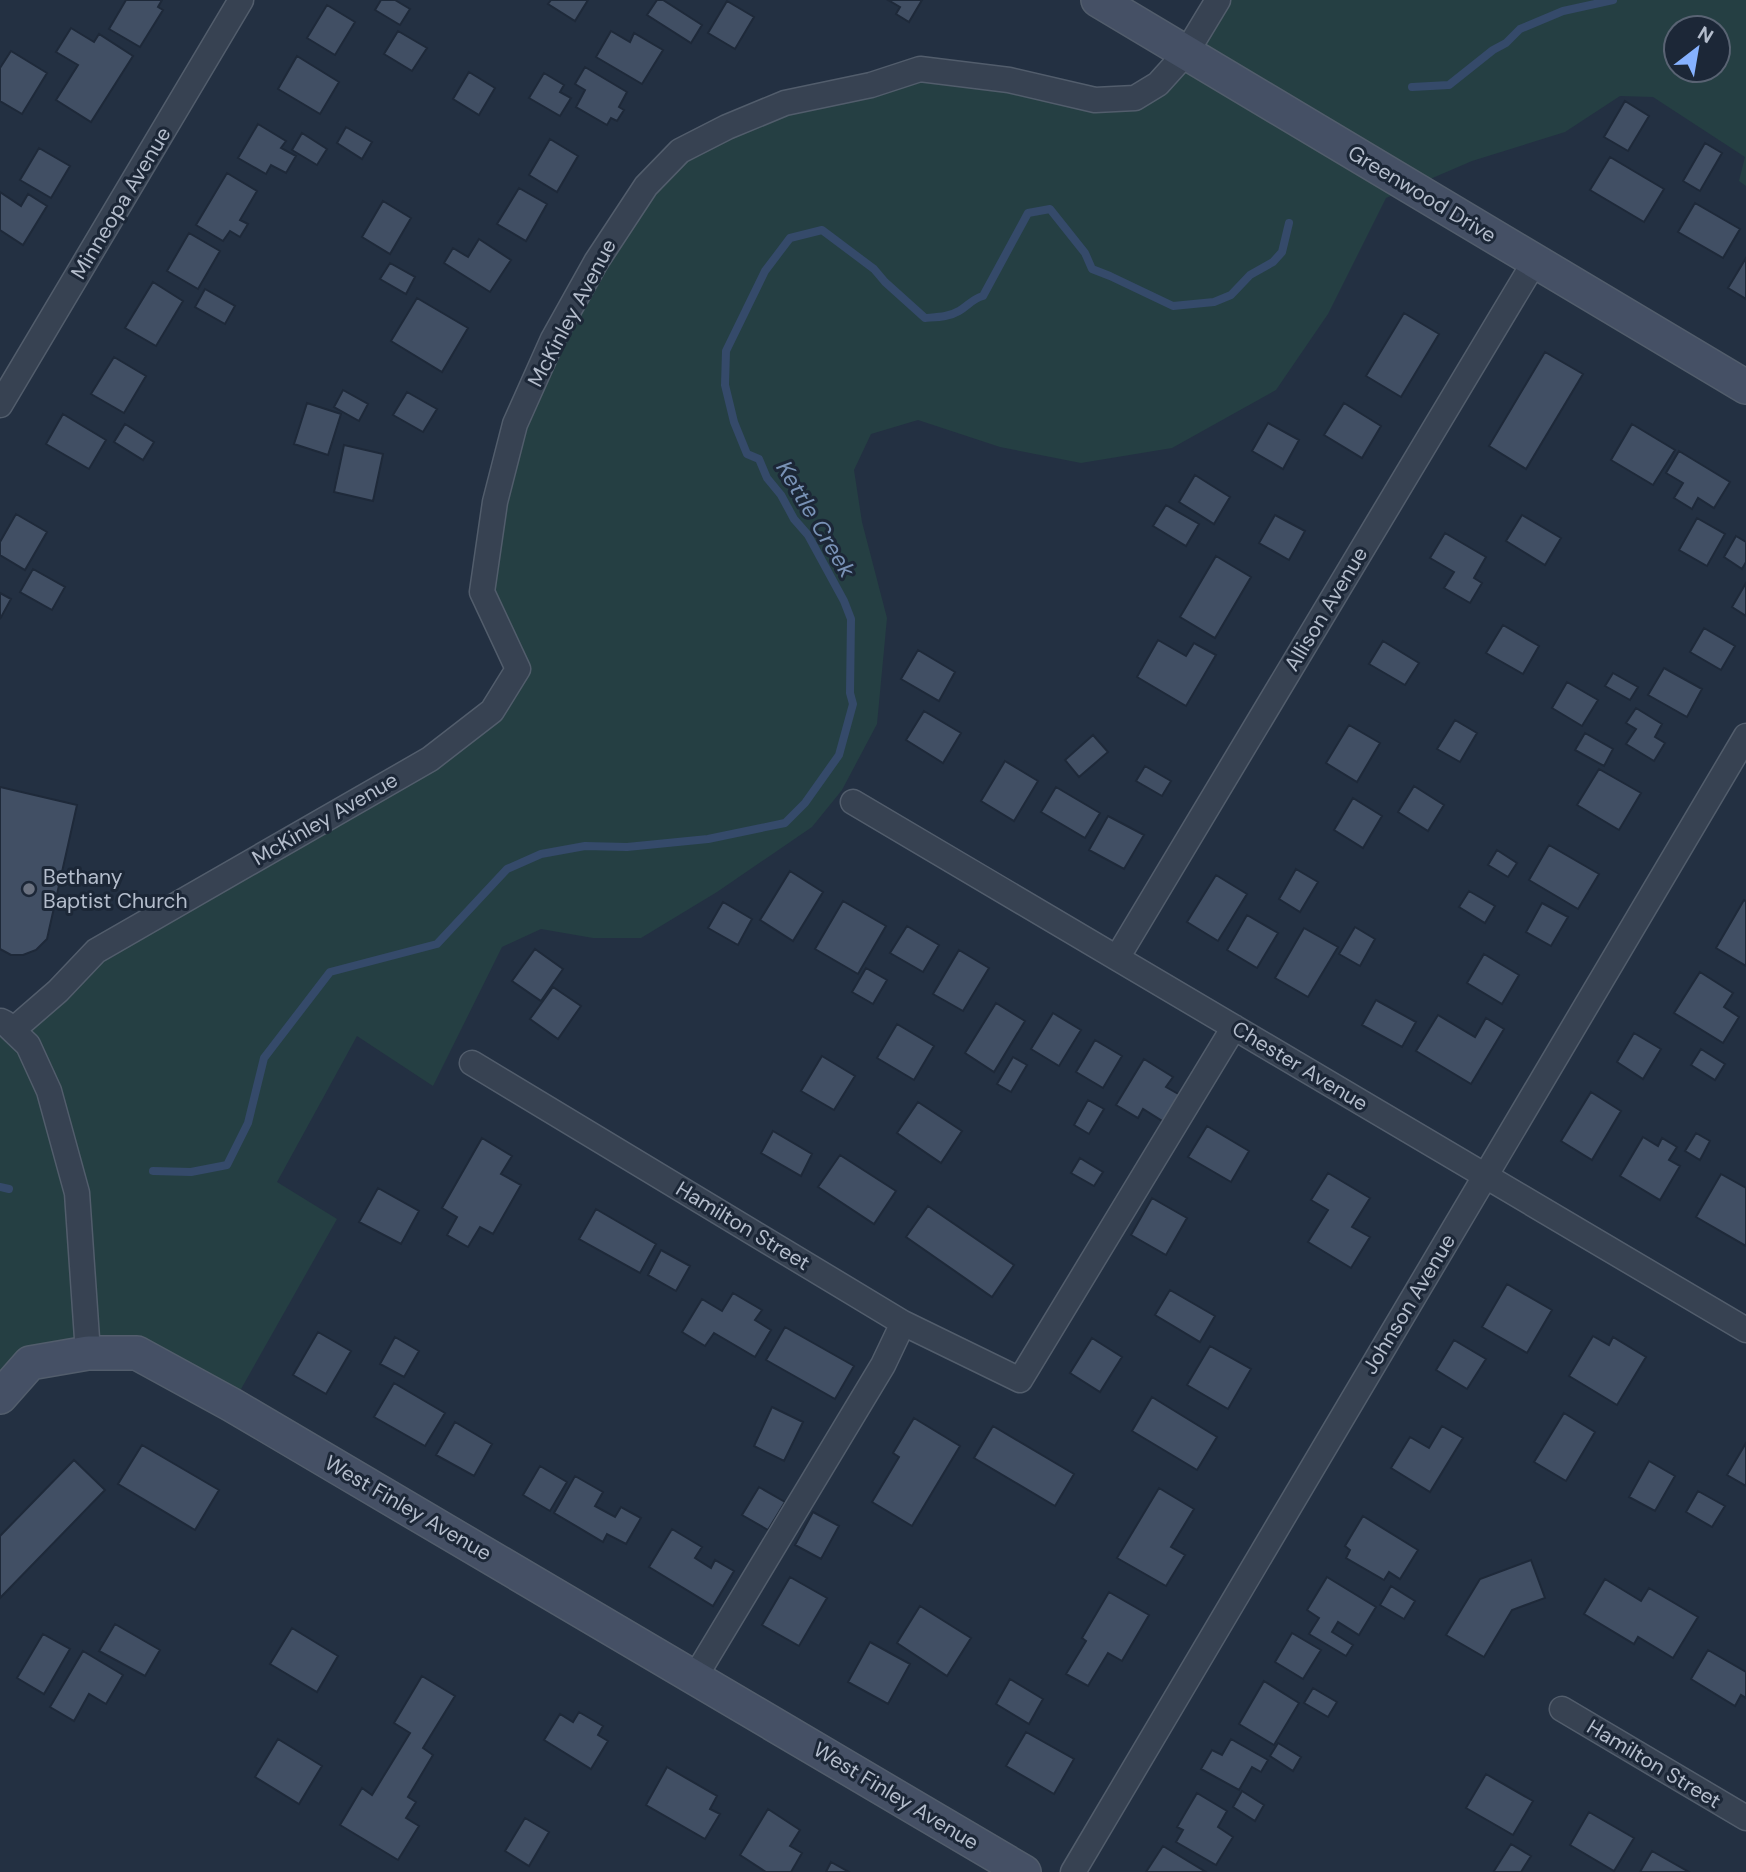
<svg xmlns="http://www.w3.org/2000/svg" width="1746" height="1872" viewBox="0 0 1746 1872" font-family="'DM Sans',sans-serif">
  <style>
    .green { fill: #253f43; fill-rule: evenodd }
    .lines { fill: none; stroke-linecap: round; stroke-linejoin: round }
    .stream { stroke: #354a6a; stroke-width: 8 }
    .building { fill: #414f64; stroke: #1e2939; stroke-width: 2 }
    .street-casing { stroke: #525d6c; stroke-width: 27 }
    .secondary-casing { stroke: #525d6c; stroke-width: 36 }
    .street { stroke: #374252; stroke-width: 24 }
    .secondary { stroke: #455065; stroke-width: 33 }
    .worship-dot { fill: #6b7280; stroke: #1c2737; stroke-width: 2.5 }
    .labels { text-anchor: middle; stroke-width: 6; stroke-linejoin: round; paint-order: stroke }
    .street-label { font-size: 21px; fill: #b4bdcc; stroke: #1c2737 }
    .poi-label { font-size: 21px; fill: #b4bdcc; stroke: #1c2737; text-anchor: start }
    .water-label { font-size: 23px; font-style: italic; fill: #7992b6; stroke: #1c2737 }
  </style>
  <rect width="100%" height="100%" fill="#233042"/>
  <!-- green -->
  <path class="green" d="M1218,0h528v186l-7,-5 6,-24 -92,-60 -33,-1 -55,36 -93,29 -86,37 -58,116 -52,76 -104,58 -91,15 -81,-16 -82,-27 -47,14 -17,36 8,52 25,96 -10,106 -35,66 -30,37 -95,65 -76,46h-48l-52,-9 -39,18 -69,139 -76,-50 -80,146 60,37 -105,186 -144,-52 -88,39v-371l5,2 91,-72 334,-192 88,-90 -36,-77 13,-90 58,-163 127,-188 240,-82 215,29zM1676,28h42v42h-42z"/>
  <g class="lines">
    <!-- stream -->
    <path class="stream" d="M1412,87l37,-2 44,-35 13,-7 14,-14 43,-18 50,-11
      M153,1171l38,1 36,-7 21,-42 16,-65 66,-86 107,-28 70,-75 34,-15 44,-8 42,1 81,-8 77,-16 20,-20 34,-48 14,-51 -3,-11 1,-74 -7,-18 -36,-66 -14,-16 -13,-24 -14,-17 -8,-19 -12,-5 -13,-32 -9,-37 1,-34 39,-80 25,-33 32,-8 52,39 11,13 40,36c12,-1 24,-1 34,-7 9,-5 13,-12 24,-15l45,-83 22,-4 35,44 7,16 18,7 63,30 41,-4 17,-7 19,-20 23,-13 9,-10 7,-29
      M0,1187l9,2"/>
  </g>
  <!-- building -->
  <path class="building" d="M126,0h36l-4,7 5,3 -23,37 -31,-18z
    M381,0h14l15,9 -10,16 -25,-15z
    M551,0h37l-13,21 -27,-17z
    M657,0h6l39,25 -11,18 -44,-28z
    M888,0h34l-13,22 -13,-8 4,-7z
    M727,1l27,16 -19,32 -27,-16z
    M327,5l28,17 -20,33 -28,-17z
    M71,28l23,14 5,-8 34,22 -42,66 -35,-22 22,-35 -22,-13z
    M398,31l29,17 -15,23 -28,-17z
    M611,31l19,11 4,-9 29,17 -21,34 -46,-27z
    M11,51l36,22 -25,41 -22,-13v-33z
    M297,56l42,26 -19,32 -42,-25z
    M585,67l42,25 -8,15 5,3 -7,11 -6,-3 -4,7 -31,-18 9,-17 -10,-6z
    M469,72l26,16 -16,27 -26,-16z
    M544,73l20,12 -4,7 11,6 -11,18 -31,-18z
    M1625,101l24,15 -21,35 -24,-14z
    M258,124l28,17 -5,7 15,8 -10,17 -15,-8 -5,9 -28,-16z
    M346,127l26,15 -10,17 -25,-16z
    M302,133l25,16 -10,16 -25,-15z
    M550,139l28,17 -21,36 -28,-17z
    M1705,143l17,10 -22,38 -17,-10z
    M39,148l31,18 -19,32 -31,-18z
    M1610,157l54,32 -20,33 -54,-32z
    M227,173l30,18 -17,29 8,4 -8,13 -10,-6 -7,10 -27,-16z
    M519,188l28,16 -21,37 -29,-17z
    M0,192l21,14 7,-12 19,12 -24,39 -23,-15z
    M383,201l28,17 -21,36 -28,-17z
    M1695,203l45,26 -17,29 -45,-26z
    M189,233l31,18 -22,38 -31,-18z
    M479,239l32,21 -21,32 -46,-29 9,-15 15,9z
    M1746,258v41l-18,-11z
    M390,263l25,14 -9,17 -26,-15z
    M153,282l30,19 -27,45 -31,-18z
    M205,289l30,17 -10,18 -30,-17z
    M417,298l51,30 -26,44 -51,-31z
    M1404,313l35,21 -38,63 -35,-21z
    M1545,352l38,22 -57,95 -37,-23z
    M114,357l32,19 -22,37 -33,-19z
    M343,390l25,14 -9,17 -25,-14z
    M407,392l30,17 -14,23 -30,-17z
    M307,403l34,11 -13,41 -34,-11z
    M1344,403l37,23 -19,32 -38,-23z
    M63,414l43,26 -17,29 -43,-25z
    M1268,423l31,17 -16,29 -31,-18z
    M125,424l29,18 -11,18 -29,-18z
    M1632,424l43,26 -22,35 -42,-25z
    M344,445l39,9 -10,47 -39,-9z
    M1679,451l51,31 -16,26 -16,-10 -6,11 -18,-11 9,-15 -17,-10z
    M1195,475l35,22 -16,27 -35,-22z
    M1166,505l33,19 -13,22 -33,-20z
    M16,514l31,18 -22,38 -25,-15v-13z
    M1275,515l30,16 -16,29 -30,-17z
    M1522,515l39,23 -16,27 -39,-24z
    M1697,518l28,16 -18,32 -28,-16z
    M1445,533l41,24 -12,21 8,5 -12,20 -26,-15 10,-16 -24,-14z
    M1736,536l10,6v20l-4,7 -18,-12z
    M1216,556l35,21 -36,61 -35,-21z
    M33,569l32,18 -13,23 -32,-18z
    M1746,583v33l-14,-9z
    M0,593l11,6 -11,20z
    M1503,625l36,21 -16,28 -37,-21z
    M1704,628l31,18 -14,24 -31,-18z
    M1158,640l28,16 8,-13 22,12 -30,51 -49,-29z
    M1383,641l36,22 -14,22 -36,-21z
    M918,650l37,22 -16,29 -38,-22z
    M1664,668l38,21 -15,28 -39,-22z
    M1613,673l25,14 -8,13 -25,-14z
    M1567,682l31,18 -16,26 -30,-18z
    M1636,708l26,16 -7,13 10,6 -11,18 -28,-17 10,-15 -10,-6z
    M924,711l37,22 -18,30 -37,-23z
    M1455,720l22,13 -17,29 -23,-13z
    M1349,725l31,18 -23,39 -31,-19z
    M1585,733l28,16 -9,17 -29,-16z
    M1093,735l15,17 -29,25 -14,-17z
    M1005,761l33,20 -24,40 -33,-20z
    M1145,766l26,15 -9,15 -26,-15z
    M1599,769l42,24 -22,37 -42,-25z
    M1414,786l30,19 -16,26 -30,-19z
    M0,787l77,18 -30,134 -11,11 -13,5h-12l-11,-6z
    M1056,787l44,26 -15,25 -44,-26z
    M1353,798l29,18 -19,32 -29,-18z
    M1108,816l36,19 -20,34 -35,-19z
    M1549,845l50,29 -21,35 -49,-29z
    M1497,850l20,13 -9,14 -20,-12z
    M1296,869l22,13 -18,30 -21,-13z
    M790,871l33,21 -30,49 -33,-21z
    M1216,875l31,19 -29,47 -31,-19z
    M1469,891l26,15 -10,17 -26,-16z
    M1744,900l2,1v65l-30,-18z
    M843,901l43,25 -28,48 -43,-25z
    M723,902l29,17 -14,26 -30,-17z
    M1542,903l26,14 -17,29 -25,-14z
    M1247,915l31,18 -21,35 -30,-18z
    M907,926l32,19 -16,27 -33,-19z
    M1355,927l20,12 -15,27 -21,-12z
    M1304,928l34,19 -30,50 -33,-19z
    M535,949l28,20 -22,32 -29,-20z
    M959,950l30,18 -26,43 -30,-17z
    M1484,954l35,21 -17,29 -35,-21z
    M866,968l21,12 -14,24 -21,-12z
    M1700,972l33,21 -9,14 15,10 -16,26 -49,-30z
    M553,987l28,19 -23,33 -28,-20z
    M1376,1000l40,22 -14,25 -40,-22z
    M996,1003l29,18 -31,51 -29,-19z
    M1053,1013l28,17 -22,36 -28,-17z
    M1438,1015l37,22 11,-19 18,11 -33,55 -55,-33z
    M897,1024l37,22 -20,34 -37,-22z
    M1634,1033l27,16 -18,30 -26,-17z
    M1095,1040l27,16 -19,32 -27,-16z
    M1701,1049l24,15 -10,16 -24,-15z
    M822,1056l33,20 -21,34 -33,-19z
    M1013,1057l14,8 -16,27 -14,-8z
    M1144,1059l29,18 -7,10 14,8 -16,27 -21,-13 -5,9 -22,-13z
    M1591,1092l30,19 -29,49 -31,-19z
    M1088,1100l16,9 -15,25 -15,-9z
    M918,1102l44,29 -21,32 -44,-30z
    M1207,1126l42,25 -18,31 -43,-25z
    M773,1131l39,23 -11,22 -40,-23z
    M1696,1133l14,8 -10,19 -15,-9z
    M1643,1137l15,9 4,-8 15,9 -8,13 11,6 -20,34 -40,-24z
    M482,1138l30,18 -11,18 20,11 -28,49 -13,-7 -12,20 -21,-12 10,-18 -15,-9z
    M840,1155l56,36 -22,33 -56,-37z
    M1080,1158l23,14 -9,14 -23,-13z
    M1328,1173l42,25 -18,29 18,10 -19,31 -43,-26 20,-32 -17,-10z
    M1721,1174l25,14v58l-50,-29z
    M378,1188l41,23 -18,33 -42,-22z
    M1152,1198l35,20 -21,37 -35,-20z
    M928,1206l86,59 -22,32 -86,-60z
    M596,1209l60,35 -16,29 -61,-34z
    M661,1250l29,16 -14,25 -28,-16z
    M1507,1284l45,26 -25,43 -45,-26z
    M1170,1290l45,26 -15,26 -45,-27z
    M733,1293l29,17 -7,10 16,10 -16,27 -41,-24 -9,13 -23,-14 20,-33 20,12z
    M785,1327l69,39 -19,33 -69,-39z
    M318,1332l33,19 -25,43 -33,-19z
    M1593,1336l16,9 4,-8 33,20 -29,48 -48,-29z
    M395,1337l24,14 -15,26 -24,-13z
    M1092,1338l30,19 -22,35 -30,-19z
    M1454,1340l32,19 -19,30 -31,-19z
    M1210,1346l41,23 -23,40 -41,-24z
    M394,1383l51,30 -20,33 -51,-29z
    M1152,1397l65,40 -20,33 -65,-39z
    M772,1407l31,15 -19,39 -30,-15z
    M1564,1413l31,19 -29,49 -32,-19z
    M914,1418l46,28 -48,80 -40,-24 27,-45 -6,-4z
    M455,1422l37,22 -18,32 -38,-21z
    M993,1426l81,48 -19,32 -81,-48z
    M1442,1426l21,12 -33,54 -39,-24 19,-31 19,11z
    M1746,1443v43l-19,-11z
    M142,1445l77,45 -24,40 -77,-46z
    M74,1460l31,30 -105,108v-62z
    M1649,1461l26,15 -20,35 -26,-14z
    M540,1466l27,16 -17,29 -27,-16z
    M575,1476l28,16 -8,14 20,11 6,-10 20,11 -15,26 -19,-10 -4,8 -49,-29z
    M759,1487l26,15 -17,28 -26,-15z
    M1159,1488l35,21 -23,38 14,8 -19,31 -49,-28z
    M1698,1491l27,15 -13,21 -26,-15z
    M813,1512l26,14 -18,33 -26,-14z
    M1363,1516l55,34 -18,29 -11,-7 -5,8 -38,-22 4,-8 -5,-4z
    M672,1529l30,18 -7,11 16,10 4,-8 19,11 -21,35 -64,-39z
    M1531,1560l14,38 -33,12 -28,47 -38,-22 34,-56z
    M790,1577l37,21 -28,48 -37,-21z
    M1327,1577l49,30 -17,28 -21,-13 -6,10 21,13 -7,11 -37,-22 10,-16 -12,-8z
    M1605,1579l36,22 8,-13 49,29 -25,41 -35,-21 -4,7 -50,-30z
    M1391,1586l24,15 -11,18 -24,-14z
    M1109,1592l40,23 -27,46 -14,-8 -20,33 -22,-12 20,-33 -4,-3z
    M920,1606l51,32 -24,38 -50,-33z
    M115,1624l45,26 -15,26 -46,-25z
    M292,1628l46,28 -21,36 -47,-28z
    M1292,1633l29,17 -18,29 -28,-17z
    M43,1634l27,15 -26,45 -27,-16z
    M870,1642l40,22 -22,40 -40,-22z
    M1708,1650l38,22v26l-5,-3 -6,11 -44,-27z
    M83,1651l40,24 -17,29 -17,-10 -15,27 -24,-14z
    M422,1676l33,20 -32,52 10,7 -25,42 8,5 -10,16 13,8 -21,34 -58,-35 22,-37 10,7 38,-62 -16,-10z
    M1010,1679l33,20 -14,25 -33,-20z
    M1264,1681l35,22 -25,42 -35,-21z
    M1313,1688l24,14 -9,15 -24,-14z
    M579,1712l24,14 -5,9 10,6 -17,28 -47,-29 16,-26 13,8z
    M1026,1732l48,27 -20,35 -48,-28z
    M278,1739l44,27 -23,38 -44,-27z
    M1231,1739l37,21 -7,12 -9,-5 -13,23 -38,-21 11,-19 10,5z
    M1278,1743l23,14 -8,14 -23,-15z
    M667,1767l50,29 -7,13 10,5 -15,25 -59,-34z
    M1486,1774l47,27 -20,34 -47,-27z
    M1242,1791l22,14 -9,16 -22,-14z
    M1197,1793l30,18 -9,16 15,10 -17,28 -40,-23 7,-12 -6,-3z
    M768,1809l32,21 -10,16 12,7 -11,19h-25l-26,-17z
    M1589,1812l45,26 -20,33 -44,-26z
    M525,1818l24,14 -20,34 -24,-15z
    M1511,1844l20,12 -10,16h-25l-2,-1z
    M1163,1846l43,26h-60z
    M1652,1851l37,21h-49z
    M831,1862l18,10h-23z"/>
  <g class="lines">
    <defs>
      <path id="street" d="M0,405l241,-405
        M853,802l893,528
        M1117,958l418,-697
        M1,1021l4,2 23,22 21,46 28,102 11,160
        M13,1030l45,-39 38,-40 334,-192 62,-48 26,-42 -36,-77 13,-90 20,-78 38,-85 43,-77 50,-76 34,-35 47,-24 58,-24 86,-18 49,-16 89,11 86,20 40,-2 23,-14 28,-31 32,-53
        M472,1063l431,260 117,57 214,-353
        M695,1677l188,-312 20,-42
        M1562,1709l184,109
        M1073,1872l673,-1136"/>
      <path id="secondary" d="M1098,0l648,387
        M0,1397l30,-34 58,-10h49l95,52 792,467"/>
    </defs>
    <!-- street casing -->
    <use href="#street" class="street-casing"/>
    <!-- secondary casing -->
    <use href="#secondary" class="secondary-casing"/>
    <!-- street -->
    <use href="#street" class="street"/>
    <!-- secondary -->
    <use href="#secondary" class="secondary"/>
  </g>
  <!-- markers -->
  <circle class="worship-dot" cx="29" cy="889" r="7"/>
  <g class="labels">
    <!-- street labels -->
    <g class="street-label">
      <text transform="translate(1422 194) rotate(31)" y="7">Greenwood Drive</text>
      <text transform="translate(121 203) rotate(-59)" y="7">Minneopa Avenue</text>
      <text transform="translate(572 313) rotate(-62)" y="7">McKinley Avenue</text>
      <text transform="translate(1326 609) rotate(-59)" y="7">Allison Avenue</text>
      <text transform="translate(325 819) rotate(-30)" y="7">McKinley Avenue</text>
      <text transform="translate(1300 1066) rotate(31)" y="7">Chester Avenue</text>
      <text transform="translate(743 1226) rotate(31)" y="7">Hamilton Street</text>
      <text transform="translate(1409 1304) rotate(-59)" y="7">Johnson Avenue</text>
      <text transform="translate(408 1508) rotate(30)" y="7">West Finley Avenue</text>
      <text transform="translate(1654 1764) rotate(31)" y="7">Hamilton Street</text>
      <text transform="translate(896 1796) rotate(31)" y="7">West Finley Avenue</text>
    </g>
    <!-- poi labels -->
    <g class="poi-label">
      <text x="43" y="884">Bethany<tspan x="43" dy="24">Baptist Church</tspan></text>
    </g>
    <!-- water labels -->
    <g class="water-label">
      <text transform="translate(816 519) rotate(59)" y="8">Kettle Creek</text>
    </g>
  </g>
  <!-- north arrow -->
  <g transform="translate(1697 49) rotate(31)"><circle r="33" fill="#1c2737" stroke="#596373" stroke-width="2"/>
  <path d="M0-5L12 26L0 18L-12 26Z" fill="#86b2ff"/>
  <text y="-10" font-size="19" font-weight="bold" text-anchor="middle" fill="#b4bdcc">N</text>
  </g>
</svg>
